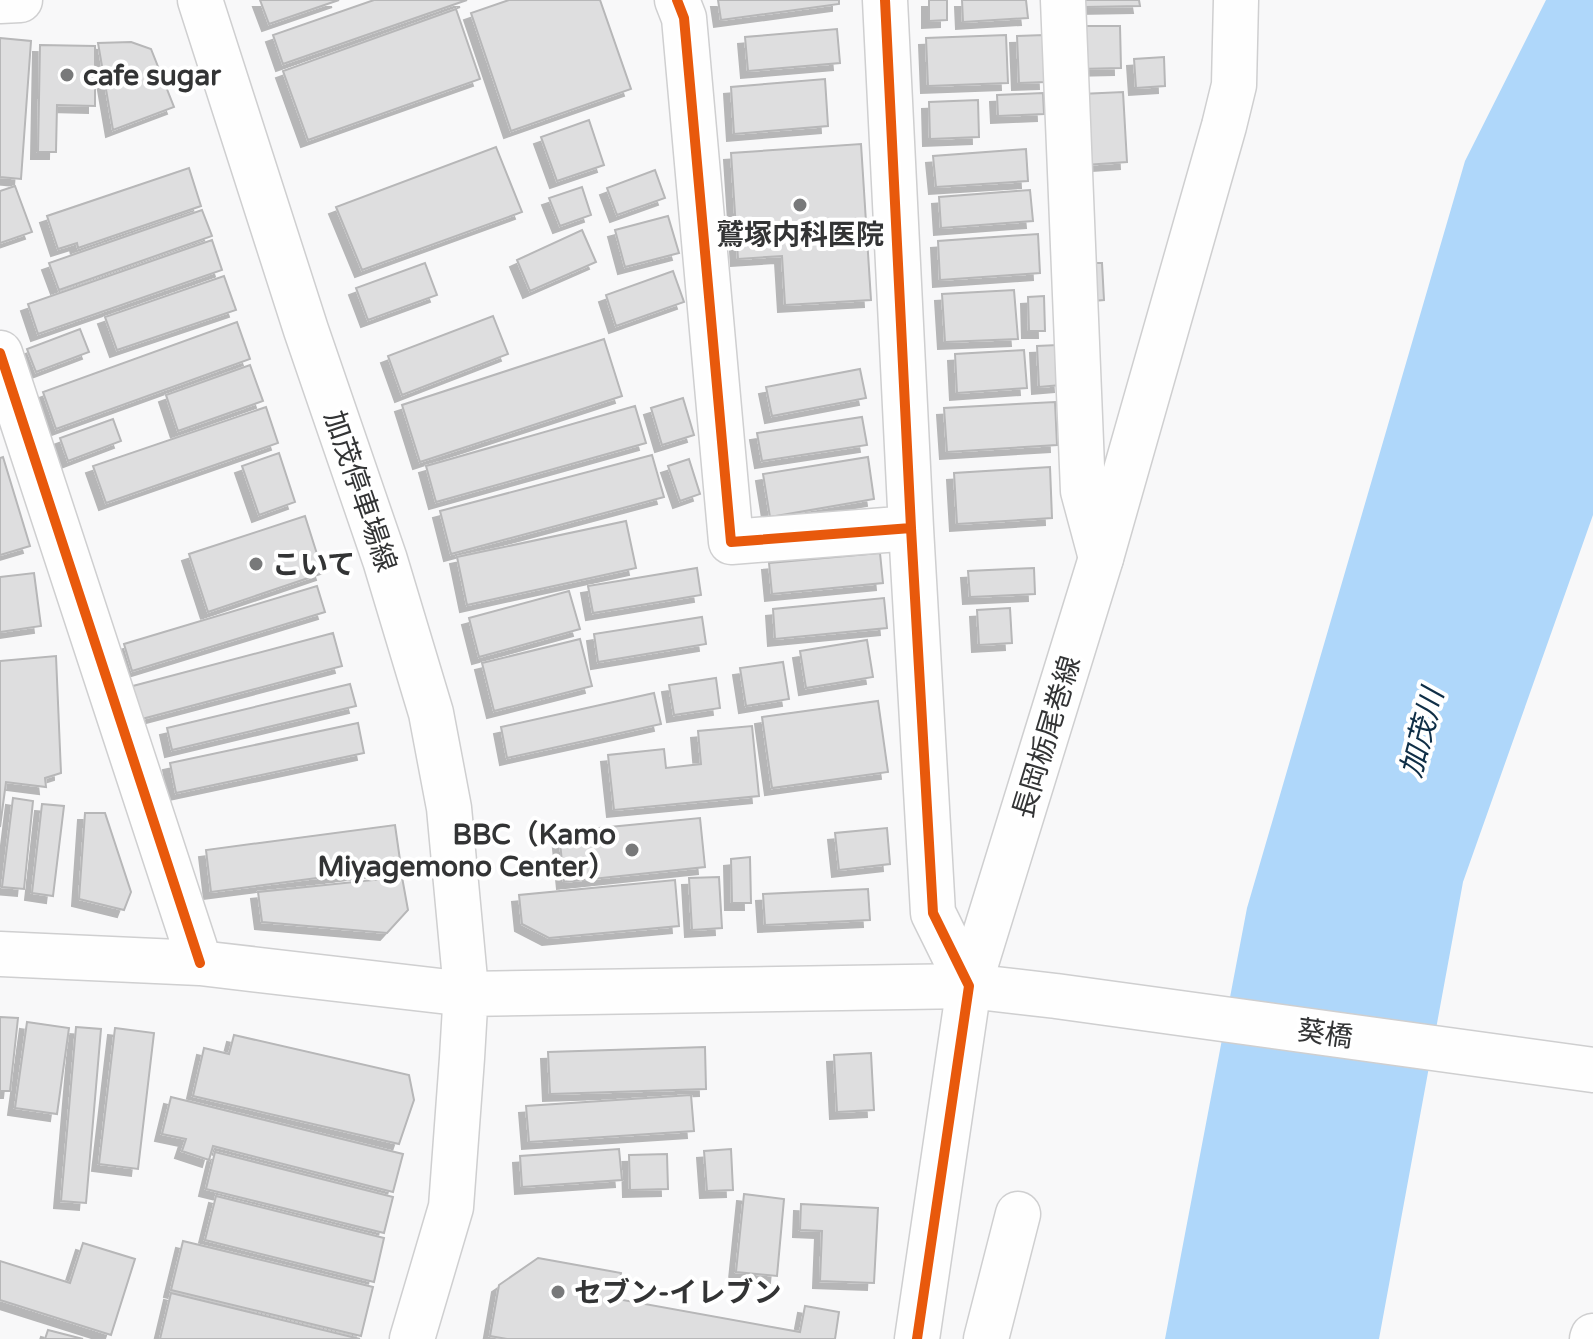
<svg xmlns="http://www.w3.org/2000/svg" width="1593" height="1339" viewBox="0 0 1593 1339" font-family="'Varela Round','Noto Sans JP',sans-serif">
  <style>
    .water { fill: #afd7fa }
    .building { fill: #dededf; stroke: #b7b7b8; stroke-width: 2; filter: url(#shadow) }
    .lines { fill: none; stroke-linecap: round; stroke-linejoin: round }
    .minor-casing { stroke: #cfcfd0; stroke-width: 47 }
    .major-casing { stroke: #cfcfd0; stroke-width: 47 }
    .minor { stroke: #fefefe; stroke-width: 44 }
    .major { stroke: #fefefe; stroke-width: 44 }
    .cycleway-casing { stroke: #fff; stroke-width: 15 }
    .cycleway { stroke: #e8590c; stroke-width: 10 }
    .poi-dot { fill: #78797a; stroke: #fff; stroke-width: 3 }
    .labels { text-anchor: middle; stroke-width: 8; stroke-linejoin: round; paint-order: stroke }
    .poi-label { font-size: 28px; font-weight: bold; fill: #333435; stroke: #fff; text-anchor: start }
    .street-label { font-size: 28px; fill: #333435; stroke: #fff }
    .water-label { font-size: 30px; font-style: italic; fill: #0f2e46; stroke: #fff }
  </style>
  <defs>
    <filter id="shadow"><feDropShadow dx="-7" dy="7" stdDeviation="0" flood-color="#0004"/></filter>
  </defs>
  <rect width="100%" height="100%" fill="#f8f8f9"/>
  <!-- water -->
  <path class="water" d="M1546,0h47v515l-130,367 -84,457h-214l82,-431 218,-747z"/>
  <!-- building -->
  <path class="building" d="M260,0h79l-70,24z
    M374,0h93l-184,64 -10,-29z
    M509,0h91l31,89 -120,42 -40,-118z
    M718,0h121v4l-118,16z
    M929,0h18v20l-18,1z
    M962,0h64l2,18 -65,4z
    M1085,0h54l1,6 -55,1z
    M456,9l24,70 -172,61 -25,-69z
    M1078,26h42l1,42 -42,1z
    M837,29l3,34 -92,8 -3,-34z
    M1006,35l2,48 -80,3 -2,-48z
    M1044,35l2,47 -27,1 -2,-47z
    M0,38l31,3 -10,138 -21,-2z
    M131,42l20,7 23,58 -61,23 -15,-87z
    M40,45l55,1v60l-38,-1 -1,47h-18z
    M1164,57l1,29 -29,2 -2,-29z
    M825,79l3,47 -94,8 -3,-47z
    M1123,92l4,70 -42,3 -4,-71z
    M1043,93l1,21 -46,2 -1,-21z
    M978,100l1,37 -49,2 -1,-37z
    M589,120l15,45 -47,16 -16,-44z
    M861,144l10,156 -86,5 -3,-49 -44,3 -7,-106z
    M496,147l26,65 -160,58 -26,-63z
    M1026,149l2,32 -92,6 -3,-31z
    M189,168l12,38 -123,42 -1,-5 -19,6 -11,-33z
    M655,170l10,28 -48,17 -10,-27z
    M15,186l17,46 -32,11v-52z
    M582,187l9,28 -31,11 -11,-28z
    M1030,190l3,31 -92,7 -2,-31z
    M202,210l10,26 -153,54 -10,-27z
    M668,216l11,37 -54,14 -10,-37z
    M582,230l14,32 -66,29 -13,-31z
    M1038,234l2,39 -100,7 -2,-39z
    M212,240l10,30 -184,64 -10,-30z
    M425,263l12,32 -69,25 -12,-32z
    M1091,263h11l2,37 -11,1z
    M673,271l11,31 -68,24 -10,-31z
    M224,276l12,34 -119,40 -12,-33z
    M1014,290l4,49 -73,3 -3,-48z
    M1044,296l1,35h-16l-1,-34z
    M493,316l15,38 -106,41 -14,-39z
    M237,322l13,37 -194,70 -13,-37z
    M80,329l9,23 -53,20 -9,-23z
    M604,339l18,57 -202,66 -18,-57z
    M1058,345l3,40 -22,2 -2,-41z
    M1024,350l3,38 -70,5 -2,-39z
    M250,365l13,36 -85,30 -12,-36z
    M860,369l6,29 -94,18 -6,-29z
    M683,398l11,37 -32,10 -11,-37z
    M1055,402l2,43 -110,7 -3,-44z
    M635,406l11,37 -210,59 -10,-36z
    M266,407l12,36 -172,60 -13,-37z
    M862,417l5,28 -105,16 -5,-28z
    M113,419l8,22 -53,20 -8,-23z
    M279,453l16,49 -36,13 -17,-49z
    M652,455l12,42 -213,57 -11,-43z
    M3,457l27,89 -30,9v-97z
    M868,457l6,42 -104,18 -7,-43z
    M689,459l11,35 -20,7 -12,-35z
    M1050,467l2,51 -95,6 -3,-51z
    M305,516l18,57 -115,39 -19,-58z
    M626,521l10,47 -169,37 -10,-48z
    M880,553l3,30 -111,11 -3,-31z
    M697,568l4,27 -108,18 -5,-27z
    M1034,568l1,26 -65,3 -2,-26z
    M34,573l7,53 -41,6v-55z
    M317,586l8,26 -193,59 -8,-27z
    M569,591l11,38 -101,28 -10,-39z
    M884,598l3,30 -112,11 -2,-30z
    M1010,608l2,35 -33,2 -2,-35z
    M702,617l4,27 -108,18 -4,-28z
    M333,633l9,33 -204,54 -9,-33z
    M580,639l12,47 -98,25 -12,-48z
    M867,640l6,37 -67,11 -6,-37z
    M56,656l5,117 -16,5 1,9 -40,-5 -6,45v-166z
    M783,662l6,37 -43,7 -6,-38z
    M716,678l4,30 -46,7 -5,-30z
    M350,684l6,22 -184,44 -5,-22z
    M654,693l7,31 -154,34 -6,-31z
    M878,701l10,71 -116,16 -10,-71z
    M358,723l6,30 -188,40 -6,-30z
    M752,726l7,70 -145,14 -6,-55 56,-6 2,19 35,-4 -3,-33z
    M13,798l20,3 -9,88 -22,-2z
    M42,804l22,2 -11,90 -21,-3z
    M85,813h20l26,79 -7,18 -45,-11z
    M700,818l5,49 -141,15 -5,-50z
    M395,825l6,42 -190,25 -5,-42z
    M887,828l3,36 -51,6 -4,-37z
    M750,857l1,46h-19l-1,-44z
    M402,877l6,33 -21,23 -125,-11 -4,-30z
    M719,877l3,51 -30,2 -3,-52z
    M675,880l4,46 -130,12 -27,-14 -3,-29z
    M868,889l2,31 -105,5 -2,-31z
    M0,1017l18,1 -8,73h-10z
    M27,1022l42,6 -12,86 -42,-6z
    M76,1027l25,2 -15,174 -25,-2z
    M115,1028l39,5 -16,136 -39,-5z
    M234,1035l175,40 5,25 -15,44 -206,-48 11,-48 25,6z
    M705,1047l1,42 -156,5 -2,-42z
    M871,1053l3,57 -37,2 -3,-57z
    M691,1095l3,36 -165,11 -3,-36z
    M171,1097l232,57 -10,38 -180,-46 -4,14 -27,-9 4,-12 -24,-5z
    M619,1149l3,31 -100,7 -2,-31z
    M731,1149l2,41 -26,1 -3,-40z
    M215,1152l178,45 -9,36 -178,-44z
    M667,1154l1,35 -38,1 -1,-35z
    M744,1194l40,5 -7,77 -41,-4z
    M216,1196l168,42 -10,44 -169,-42z
    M801,1204l77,4 -4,75 -54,-2 2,-50 -22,-1z
    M183,1241l190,46 -12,49 -190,-46z
    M83,1243l52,16 -24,76 -111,-35v-39l70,22z
    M538,1258l83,15 -4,26 183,33 5,-26 34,6 -4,27h-328l-17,-3 9,-51z
    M171,1293l189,46h-200z
    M48,1330l35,9h-38z"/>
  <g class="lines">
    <defs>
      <path id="minor" d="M677,0l7,18 47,524 180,-14
        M885,0l26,528 22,385 36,73 -52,353
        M1063,0l20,491 18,67
        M0,1l20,-1
        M0,353l200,610
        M0,954l200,9 266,31
        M969,986l87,10 537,74
        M986,1339l32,-125
        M1592,1339l1,-3"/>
      <path id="major" d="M200,0l106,330 79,230 46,153 18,95 17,182 -4,68 -11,149 -39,132
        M466,994l503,-8 132,-428 123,-432 10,-41 2,-85"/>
    </defs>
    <!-- minor casing -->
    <use href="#minor" class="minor-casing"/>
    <!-- major casing -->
    <use href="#major" class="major-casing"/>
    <!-- minor -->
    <use href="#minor" class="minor"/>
    <!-- major -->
    <use href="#major" class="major"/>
    <defs>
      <path id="cycleway" d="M677,0l7,18 47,524 180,-14
        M885,0l26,528 22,385 36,73 -52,353
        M0,353l200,610"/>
    </defs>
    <!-- cycleway casing -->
    <use href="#cycleway" class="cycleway-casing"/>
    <!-- cycleway -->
    <use href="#cycleway" class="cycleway"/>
  </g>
  <!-- markers -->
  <g class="poi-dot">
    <circle cx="67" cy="75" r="8"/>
    <circle cx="800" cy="205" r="8"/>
    <circle cx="256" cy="564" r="8"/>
    <circle cx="632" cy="850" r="8"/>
    <circle cx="558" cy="1292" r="8"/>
  </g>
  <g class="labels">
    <!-- poi labels -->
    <g class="poi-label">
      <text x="83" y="85">cafe sugar</text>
      <text x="800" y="244" text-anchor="middle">鷲塚内科医院</text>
      <text x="272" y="574">こいて</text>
      <text x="616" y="844" text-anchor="end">BBC（Kamo<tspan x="616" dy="32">Miyagemono Center）</tspan></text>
      <text x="574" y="1302">セブン-イレブン</text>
    </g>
    <!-- street labels -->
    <g class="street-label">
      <text transform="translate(361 491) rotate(71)" y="10">加茂停車場線</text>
      <text transform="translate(1046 737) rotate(-73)" y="10">長岡栃尾巻線</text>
      <text transform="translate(1325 1033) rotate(8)" y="10">葵橋</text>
    </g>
    <!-- water labels -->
    <g class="water-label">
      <text transform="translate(1422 733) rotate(-75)" y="10">加茂川</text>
    </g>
  </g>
</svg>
